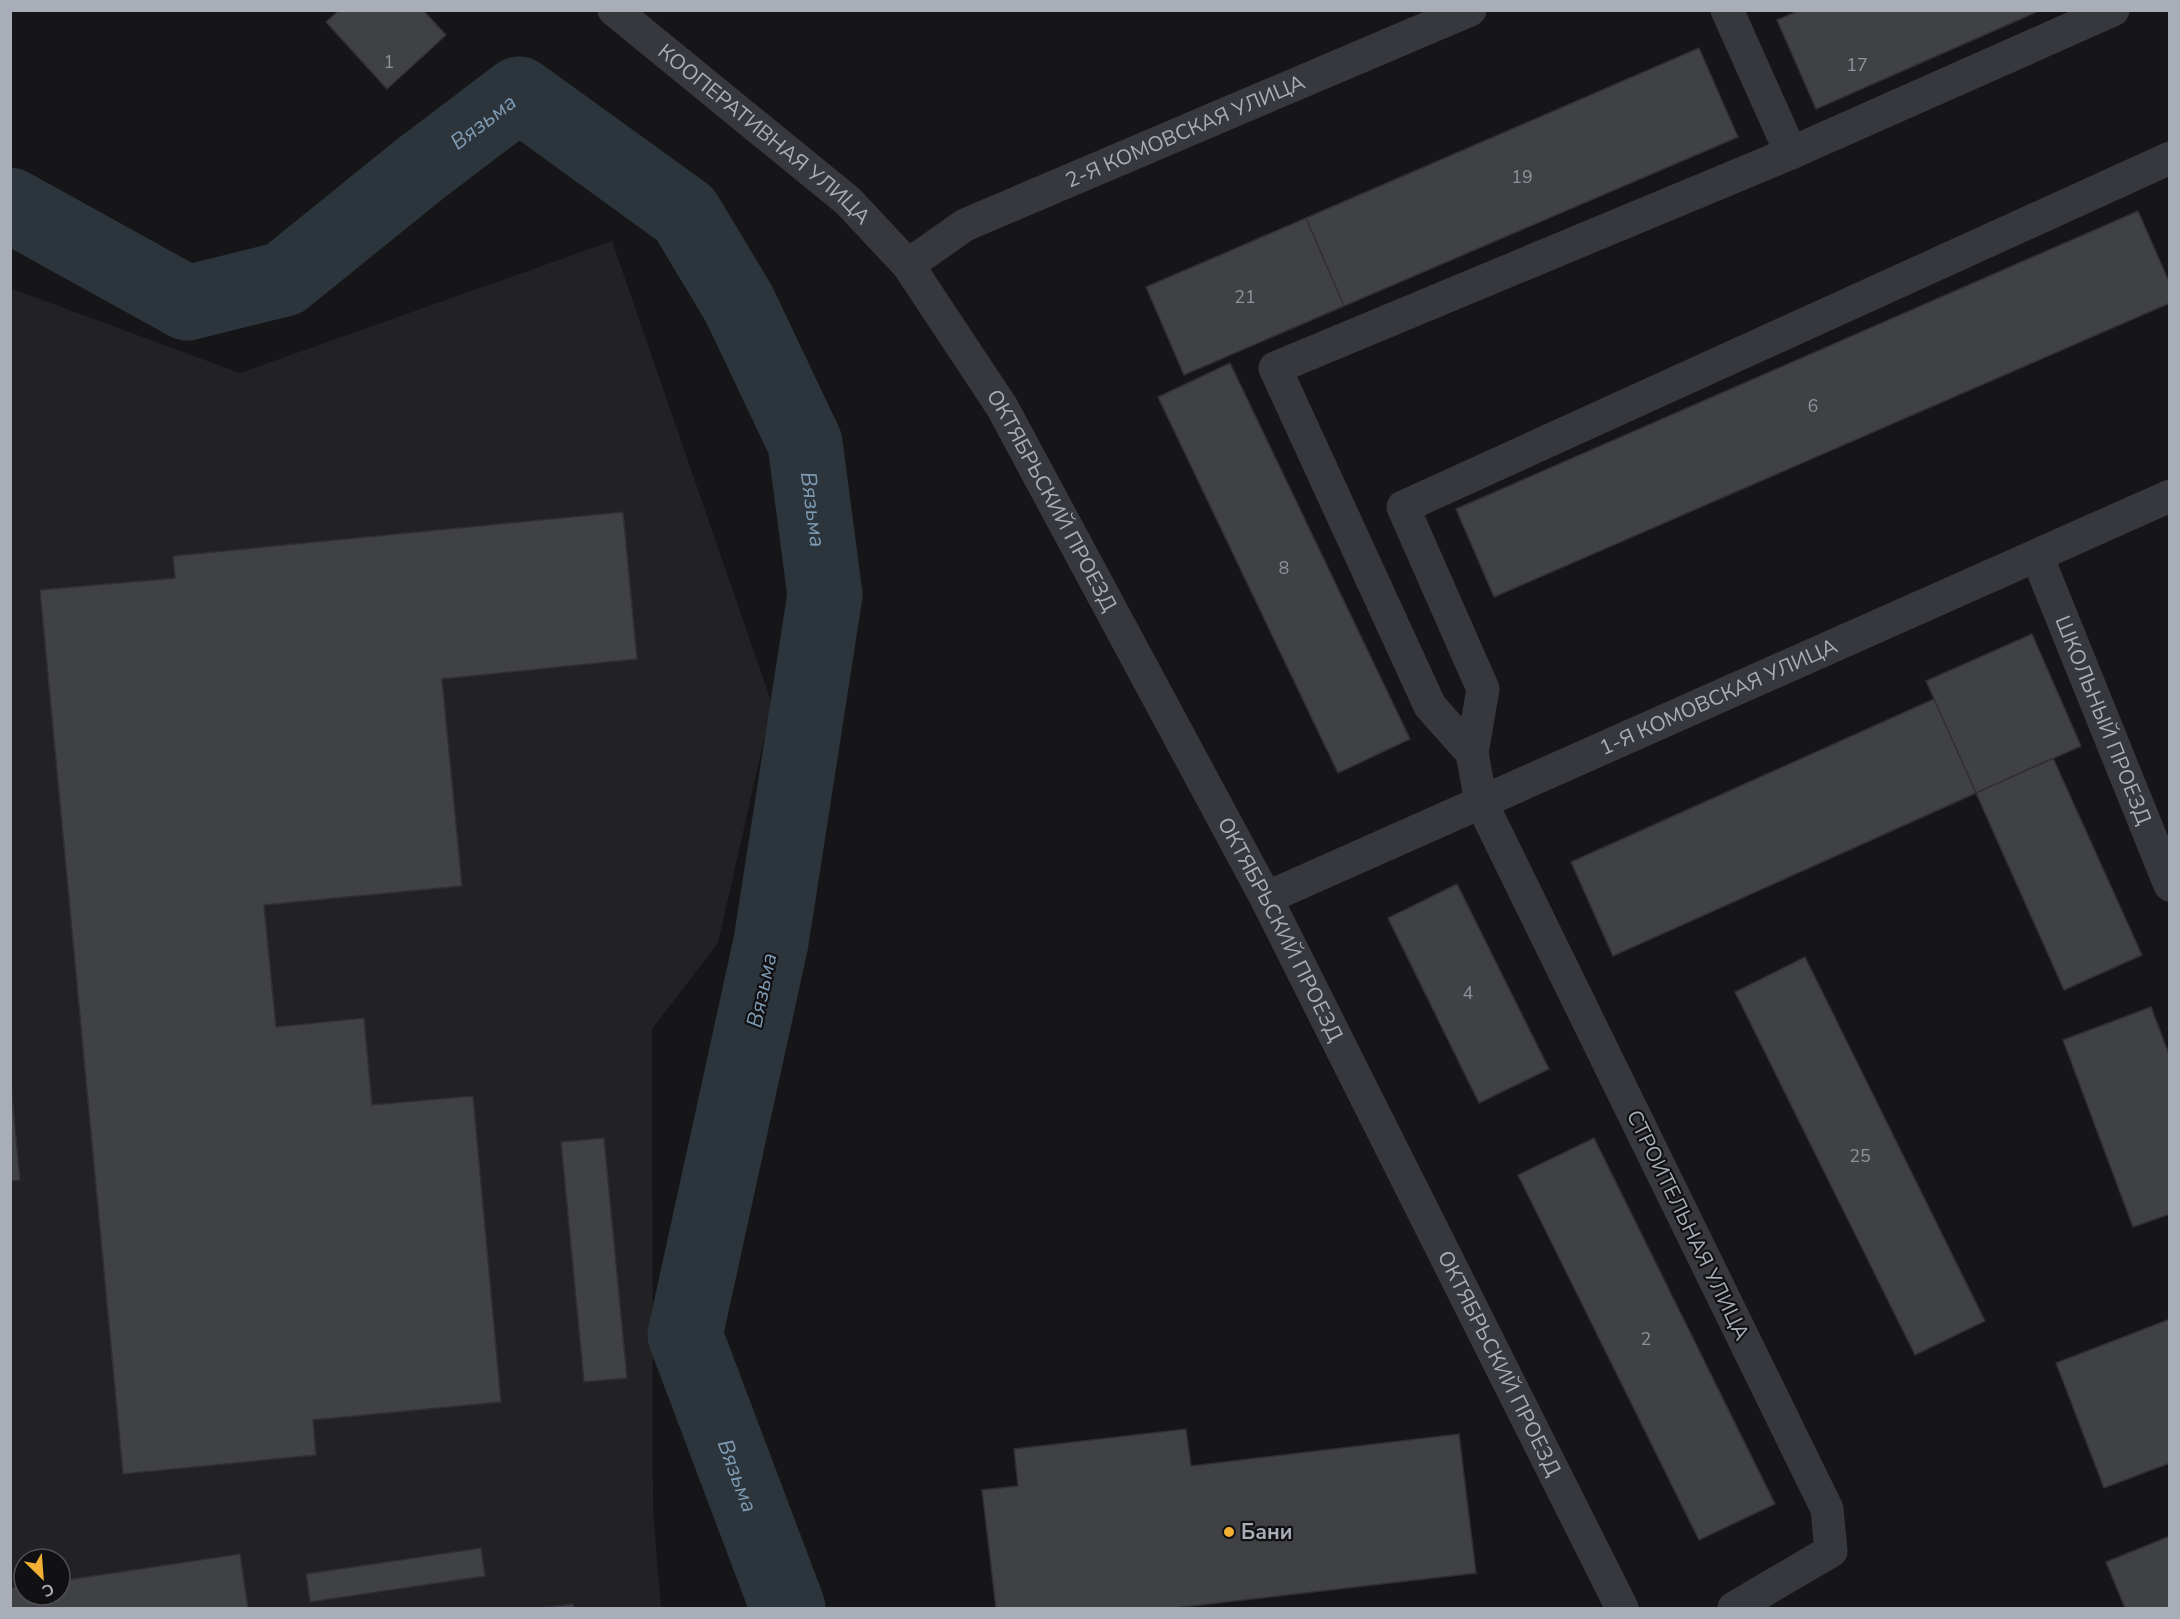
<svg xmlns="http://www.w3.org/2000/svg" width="2180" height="1619" viewBox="0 0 2180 1619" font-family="'Nunito Sans',sans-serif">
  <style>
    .built { fill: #222225; fill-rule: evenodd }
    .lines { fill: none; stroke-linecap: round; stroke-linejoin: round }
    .river { stroke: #2c353c; stroke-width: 75 }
    .building { fill: #404145; stroke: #303034; stroke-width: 1.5 }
    .minor { stroke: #37383d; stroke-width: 33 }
    .poi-dot { fill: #f2b134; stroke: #111113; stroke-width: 2 }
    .labels { text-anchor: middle; stroke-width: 4.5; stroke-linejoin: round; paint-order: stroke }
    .number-label { font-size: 18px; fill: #8e929b }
    .street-label { font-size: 21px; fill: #a8adb8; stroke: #111113 }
    .poi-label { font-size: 21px; font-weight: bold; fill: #a8adb8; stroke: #111113; text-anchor: start }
    .water-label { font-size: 22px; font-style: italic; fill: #7f9bb3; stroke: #111113 }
  </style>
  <rect width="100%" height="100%" fill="#161618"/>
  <!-- built -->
  <path class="built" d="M612,241l160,463 -54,239 -66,86 1,482 8,97h-650l-1,-1320 230,85zM24,1559h36v36h-36z"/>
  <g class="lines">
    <!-- river -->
    <path class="river" id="s1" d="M10,205l177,98 97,-24 136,-110 99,-75 166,120 54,90 66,139 20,152 -54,347 -86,393 103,273"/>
  </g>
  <!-- building -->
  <path class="building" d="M339,10h84l23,25 -59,54 -61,-67z
    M1800,10h241l-225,99 -39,-89z
    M1699,48l39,89 -394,169 -38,-88z
    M2138,211l32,73v19l-676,294 -38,-88z
    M1306,218l38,88 -160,69 -38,-88z
    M1230,363l180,376 -72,34 -180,-376z
    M623,512l14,147 -195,20 20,207 -198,19 12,122 88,-9 8,87 101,-9 28,306 -188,18 3,35 -193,19 -83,-884 135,-12 -2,-22z
    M2032,634l49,112 -105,47 -50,-112z
    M1934,699l42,94 -363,163 -42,-94z
    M2053,758l89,197 -78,35 -88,-197z
    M1457,884l92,185 -70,34 -91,-185z
    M1805,957l180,364 -70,34 -180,-363z
    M2151,1007l19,50v157l-37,13 -70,-187z
    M10,1074l10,106 -10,1z
    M604,1138l23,240 -43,4 -23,-240z
    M1594,1138l181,366 -76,36 -181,-365z
    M2170,1319v144l-66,25 -48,-125z
    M1186,1429l5,37 268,-32 17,139 -301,35h-179l-14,-118 36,-4 -4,-37z
    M2170,1536v72h-45l-19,-46z
    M481,1548l4,28 -175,26 -4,-28z
    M240,1554l8,54h-238v-20l14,-2v9h36v-14z
    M573,1604l1,4h-33z"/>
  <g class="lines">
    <!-- minor -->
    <g class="minor">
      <path id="s2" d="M614,10l234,191 60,64 94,142 264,491 356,710"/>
      <path d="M1727,10l64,143 322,-143"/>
      <path id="s3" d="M908,265l57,-40 505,-215"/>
      <path id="s4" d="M2037,556l133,329"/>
      <path d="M1472,753l-42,-47 -155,-338 516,-215"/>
      <path id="s5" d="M1266,898l904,-402"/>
      <path d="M1734,1608l97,-57 -4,-42 -346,-707 -9,-49 11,-64 -80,-182 767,-349"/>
    </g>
  </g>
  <!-- markers -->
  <circle class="poi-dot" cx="1229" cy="1532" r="6"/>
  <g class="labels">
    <!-- number labels -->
    <g class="number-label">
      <text x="389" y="68">1</text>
      <text x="1857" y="71">17</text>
      <text x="1522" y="183">19</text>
      <text x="1245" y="303">21</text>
      <text x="1813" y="412">6</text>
      <text x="1284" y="574">8</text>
      <text x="1468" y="999">4</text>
      <text x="1860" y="1162">25</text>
      <text x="1646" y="1345">2</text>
    </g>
    <!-- street labels -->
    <g class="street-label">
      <text dy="7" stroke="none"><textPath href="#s3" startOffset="309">2-Я КОМОВСКАЯ УЛИЦА</textPath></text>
      <text dy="7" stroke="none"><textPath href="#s2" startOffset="195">КООПЕРАТИВНАЯ УЛИЦА</textPath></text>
      <text dy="7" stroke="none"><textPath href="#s2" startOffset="666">ОКТЯБРЬСКИЙ ПРОЕЗД</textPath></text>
      <text dy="7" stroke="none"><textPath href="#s5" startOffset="495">1-Я КОМОВСКАЯ УЛИЦА</textPath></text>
      <text dy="7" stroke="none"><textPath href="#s4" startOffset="177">ШКОЛЬНЫЙ ПРОЕЗД</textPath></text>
      <text dy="7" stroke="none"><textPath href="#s2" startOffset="1152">ОКТЯБРЬСКИЙ ПРОЕЗД</textPath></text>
      <text transform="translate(1688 1225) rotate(64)" y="7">СТРОИТЕЛЬНАЯ УЛИЦА</text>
      <text dy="7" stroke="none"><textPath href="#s2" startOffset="1638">ОКТЯБРЬСКИЙ ПРОЕЗД</textPath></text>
    </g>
    <!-- poi labels -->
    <g class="poi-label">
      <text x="1241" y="1539">Бани</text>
    </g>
    <!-- water labels -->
    <g class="water-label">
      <text dy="8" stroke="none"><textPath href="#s1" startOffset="556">Вязьма</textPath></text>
      <text dy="8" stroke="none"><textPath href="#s1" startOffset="1132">Вязьма</textPath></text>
      <text transform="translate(761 990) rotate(-78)" y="8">Вязьма</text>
      <text dy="8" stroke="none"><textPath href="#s1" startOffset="2122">Вязьма</textPath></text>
    </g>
  </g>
  <!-- border -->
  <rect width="2180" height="1619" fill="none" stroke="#a8adb8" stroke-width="24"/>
  <!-- north arrow -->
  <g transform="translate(42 1577) rotate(155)"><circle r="28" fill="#111113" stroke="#4d4f55" stroke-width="1.5"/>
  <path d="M0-4.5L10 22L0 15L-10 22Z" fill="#f2b134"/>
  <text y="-9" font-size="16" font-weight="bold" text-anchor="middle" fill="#a8adb8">С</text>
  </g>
</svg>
